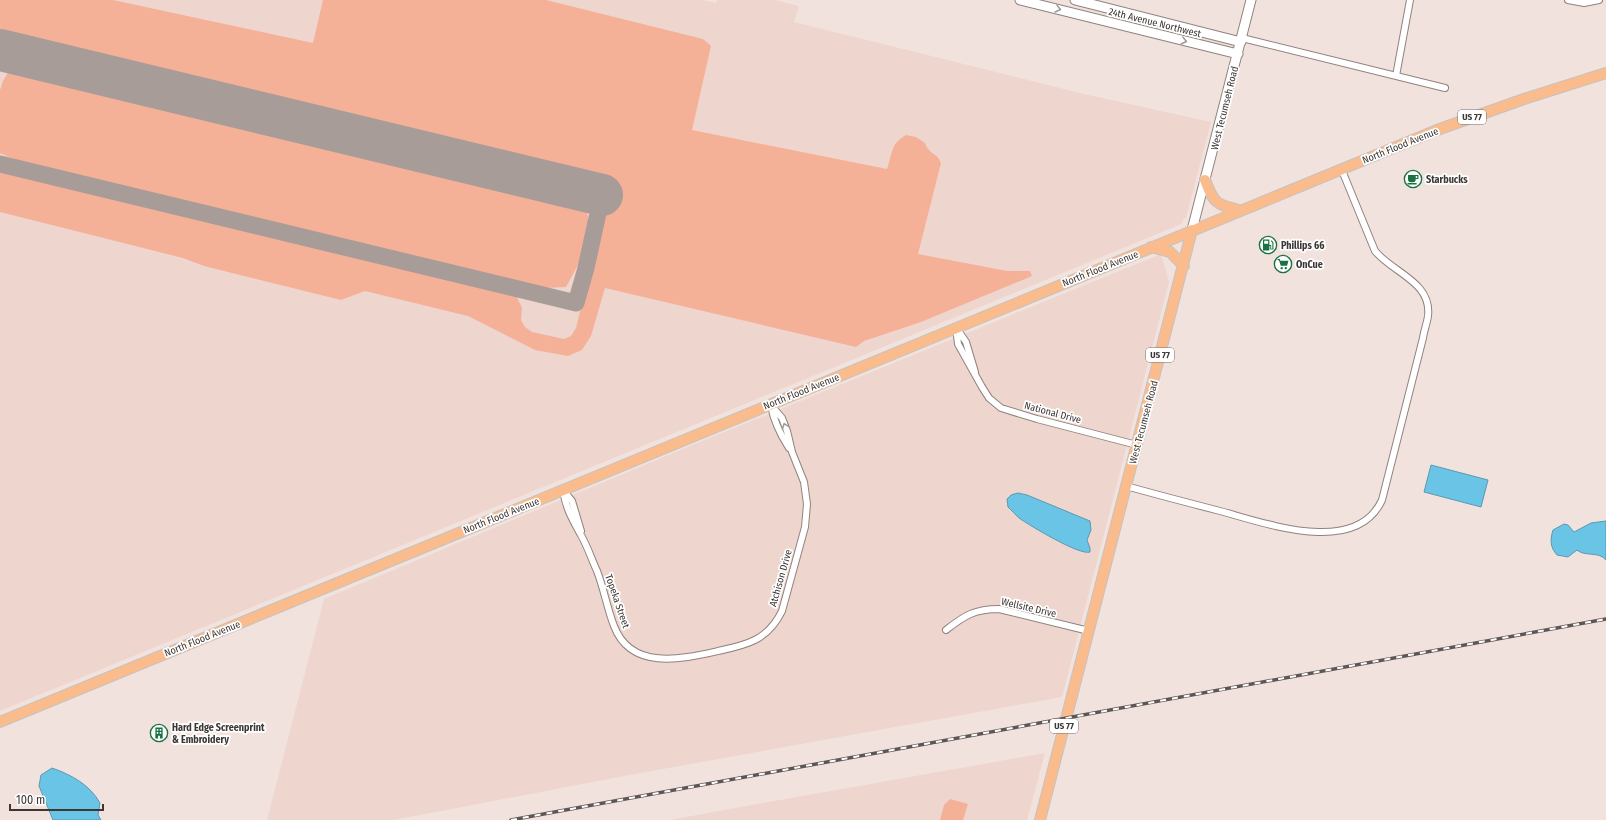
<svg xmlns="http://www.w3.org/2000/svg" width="1606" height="820" viewBox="0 0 1606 820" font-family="'Fira Sans Condensed',sans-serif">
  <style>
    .built { fill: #eed6ce }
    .green { fill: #f5b098 }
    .water { fill: #6ac4e5; stroke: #5c99b0 }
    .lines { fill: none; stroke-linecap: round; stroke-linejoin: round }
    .taxiway { stroke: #a89c98; stroke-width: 17 }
    .runway { stroke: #a89c98; stroke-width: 42 }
    .minor-casing { stroke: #90837e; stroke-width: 8 }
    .secondary-casing { stroke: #90837e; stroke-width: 11 }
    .primary-casing { stroke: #c4c3c2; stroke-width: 12 }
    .minor { stroke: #fff; stroke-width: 6 }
    .secondary { stroke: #fff; stroke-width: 9 }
    .primary { stroke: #fabc8d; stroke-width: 10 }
    .rail-casing { stroke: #5e5654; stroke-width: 3.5 }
    .rail { stroke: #fff; stroke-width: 2; stroke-dasharray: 6; stroke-linecap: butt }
    .oneway { stroke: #9e9a9a }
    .labels { text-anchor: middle; stroke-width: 3.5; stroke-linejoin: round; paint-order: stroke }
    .shield { fill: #fff; stroke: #767271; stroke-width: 1 }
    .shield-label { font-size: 9px; font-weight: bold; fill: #3c3634 }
    .street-label { font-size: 10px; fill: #3c3634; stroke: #fff }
    .poi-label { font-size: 10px; font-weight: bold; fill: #3c3634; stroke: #fff; text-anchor: start }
  </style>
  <rect width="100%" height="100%" fill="#f1e2dd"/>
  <!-- built -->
  <path class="built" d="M0,0h703l13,3 1,-3h58l24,6 -5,16 290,72 127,28 -25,96 -3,1v3l-4,3 -1179,486z
    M1161,254l8,28 -107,415 -438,79 -230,44h-127l57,-221 366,-153z
    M1045,753l-18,67h-357l93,-17z"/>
  <!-- green -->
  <path class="green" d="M0,0h113l200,43 10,-43h223l157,39 8,7 -19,84 195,39c6,-16 3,-25 19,-34l10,2 9,6c5,13 12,9 16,20l-23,91 89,17h23l2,5 -111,46 -57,19 -8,6 -251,-59 -14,48 -9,14 -14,6 -33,-6 -67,-34 -103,-25 -24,9 -137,-34 -21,-8 -183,-46v-43l516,126 6,13 -1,12 4,7 7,5 32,7 7,-3 5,-8 35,-146 -611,-149z
    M12,66l572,139 4,11v7l-9,40 -13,24 -22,1 -45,-8 -435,-105 -49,-15 -15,-7v-63l3,-9z
    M950,799l18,5 -5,16h-23l4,-15z"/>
  <!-- water -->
  <path class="water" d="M1431,465l57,15 -7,27 -57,-15z
    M1018,493l9,2 63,26 1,9 -4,10 3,8v4c-10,4 -61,-27 -71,-34 -4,-4 -8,-8 -11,-11l-1,-8 4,-4z
    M1606,521v39c-7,-9 -21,-3 -29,-10l-9,7 -11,-2c-7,-8 -7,-15 -4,-25l11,-6 4,1 6,7 17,-9z
    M52,768c20,7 38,17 48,35l-2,12 3,5h-48l-14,-34 2,-11z"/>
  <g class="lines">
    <!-- taxiway -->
    <path class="taxiway" d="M0,164l576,139 10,-35 16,-73"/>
    <!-- runway -->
    <path class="runway" d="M0,50l602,145"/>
    <defs>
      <path id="minor" d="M1568,0l16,3 15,-3
        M1242,38l203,50
        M1396,76l14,-76
        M956,328l2,16 24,43 7,11 12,10 36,11 100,26
        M957,329l9,13 9,30
        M771,406c3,16 9,28 18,42
        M1126,486c32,9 63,17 94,25 45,12 136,46 162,-11l41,-162c1,-7 4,-15 5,-22 4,-34 -35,-43 -53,-65l-34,-83
        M563,490c3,20 10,30 19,47 6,11 10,23 15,34 7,18 10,37 17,55 17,45 68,33 104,25 29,-6 50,-11 64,-40l23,-84 2,-23 -3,-22 -12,-30 -5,-21 -5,-13 -12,-14
        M564,491l8,10 9,30
        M946,630c19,-15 29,-21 53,-21l90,22"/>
      <path id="secondary" d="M1020,0l218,54
        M1075,0l166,42
        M1192,230l59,-230"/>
      <path id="primary" d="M1205,180c9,23 10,24 34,30
        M1151,247l19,5 14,14
        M0,722l1437,-592 87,-31 82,-26
        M1040,820l152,-590"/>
    </defs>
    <!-- minor casing -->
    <use href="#minor" class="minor-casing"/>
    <!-- secondary casing -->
    <use href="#secondary" class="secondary-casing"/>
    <!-- primary casing -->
    <use href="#primary" class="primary-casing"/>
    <!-- minor -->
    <use href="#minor" class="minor"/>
    <!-- secondary -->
    <use href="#secondary" class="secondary"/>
    <!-- primary -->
    <use href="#primary" class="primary"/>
    <defs>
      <path id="rail" d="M511,820l1095,-201"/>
    </defs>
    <!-- rail casing -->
    <use href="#rail" class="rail-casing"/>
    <!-- rail -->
    <use href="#rail" class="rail"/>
  </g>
  <!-- one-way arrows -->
  <defs><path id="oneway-chevron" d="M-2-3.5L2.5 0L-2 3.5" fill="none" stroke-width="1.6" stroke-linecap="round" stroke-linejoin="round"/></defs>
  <g class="oneway">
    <use href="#oneway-chevron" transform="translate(1058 9) rotate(14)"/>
    <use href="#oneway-chevron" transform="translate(1184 41) rotate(14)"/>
    <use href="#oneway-chevron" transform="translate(785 426) rotate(-111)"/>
  </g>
  <!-- icons -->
  <defs>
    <symbol id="cafe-ring" viewBox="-11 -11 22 22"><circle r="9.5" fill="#fff" stroke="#1a7143" stroke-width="1.5"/><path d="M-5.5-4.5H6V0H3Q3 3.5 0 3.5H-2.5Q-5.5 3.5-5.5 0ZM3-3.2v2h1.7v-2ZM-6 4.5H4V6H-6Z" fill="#1a7143"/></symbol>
    <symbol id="fuel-ring" viewBox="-11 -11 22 22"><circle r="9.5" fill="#fff" stroke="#1a7143" stroke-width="1.5"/><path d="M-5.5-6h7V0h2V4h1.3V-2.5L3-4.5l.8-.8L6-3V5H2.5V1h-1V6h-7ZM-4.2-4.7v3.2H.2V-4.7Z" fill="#1a7143"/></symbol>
    <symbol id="supermarket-ring" viewBox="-11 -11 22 22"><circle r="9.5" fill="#fff" stroke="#1a7143" stroke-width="1.5"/><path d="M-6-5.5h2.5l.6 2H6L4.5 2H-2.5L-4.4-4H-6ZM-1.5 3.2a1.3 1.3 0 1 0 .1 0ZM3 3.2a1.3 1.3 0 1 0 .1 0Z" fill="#1a7143"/></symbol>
    <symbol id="building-ring" viewBox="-11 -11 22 22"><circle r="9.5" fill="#fff" stroke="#1a7143" stroke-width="1.5"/><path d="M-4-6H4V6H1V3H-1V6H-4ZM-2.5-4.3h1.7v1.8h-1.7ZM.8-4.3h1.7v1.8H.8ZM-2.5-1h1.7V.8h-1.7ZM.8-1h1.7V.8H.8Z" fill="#1a7143"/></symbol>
  </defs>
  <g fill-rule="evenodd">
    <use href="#cafe-ring" x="1403" y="169" width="20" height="20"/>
    <use href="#fuel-ring" x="1258" y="235" width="20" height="20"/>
    <use href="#supermarket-ring" x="1273" y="254" width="20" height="20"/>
    <use href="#building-ring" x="149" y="723" width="20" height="20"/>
  </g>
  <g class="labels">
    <!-- shield labels -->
    <g class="shield">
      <rect x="1458" y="110" width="28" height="14" rx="3"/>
      <rect x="1146" y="348" width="28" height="14" rx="3"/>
      <rect x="1050" y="719" width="28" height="14" rx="3"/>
    </g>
    <g class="shield-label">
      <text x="1472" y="120">US 77</text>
      <text x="1160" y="358">US 77</text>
      <text x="1064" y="729">US 77</text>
    </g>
    <!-- street labels -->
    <g class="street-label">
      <text transform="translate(1155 22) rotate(14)" y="4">24th Avenue Northwest</text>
      <text transform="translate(1224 108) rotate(-76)" y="4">West Tecumseh Road</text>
      <text transform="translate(1400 145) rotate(-22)" y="4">North Flood Avenue</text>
      <text transform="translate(1100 268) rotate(-22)" y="4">North Flood Avenue</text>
      <text transform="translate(801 391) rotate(-22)" y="4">North Flood Avenue</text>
      <text transform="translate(1053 412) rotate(15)" y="4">National Drive</text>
      <text transform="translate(1143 422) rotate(-75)" y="4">West Tecumseh Road</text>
      <text transform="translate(501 515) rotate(-22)" y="4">North Flood Avenue</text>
      <text transform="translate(780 578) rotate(-74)" y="4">Atchison Drive</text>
      <text transform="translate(618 601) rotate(71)" y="4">Topeka Street</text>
      <text transform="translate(1029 607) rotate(13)" y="4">Wellsite Drive</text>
      <text transform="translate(202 638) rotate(-22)" y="4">North Flood Avenue</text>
    </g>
    <!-- poi labels -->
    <g class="poi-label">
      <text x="1426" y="183">Starbucks</text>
      <text x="1281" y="249">Phillips 66</text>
      <text x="1296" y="268">OnCue</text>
      <text x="172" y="731">Hard Edge Screenprint<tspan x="172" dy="12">&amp; Embroidery</tspan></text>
    </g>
  </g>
  <!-- scale -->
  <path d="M10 804v6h93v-6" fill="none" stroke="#3c3634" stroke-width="2"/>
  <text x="16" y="804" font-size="12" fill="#3c3634" stroke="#ffffff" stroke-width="3" paint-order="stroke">100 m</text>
</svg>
